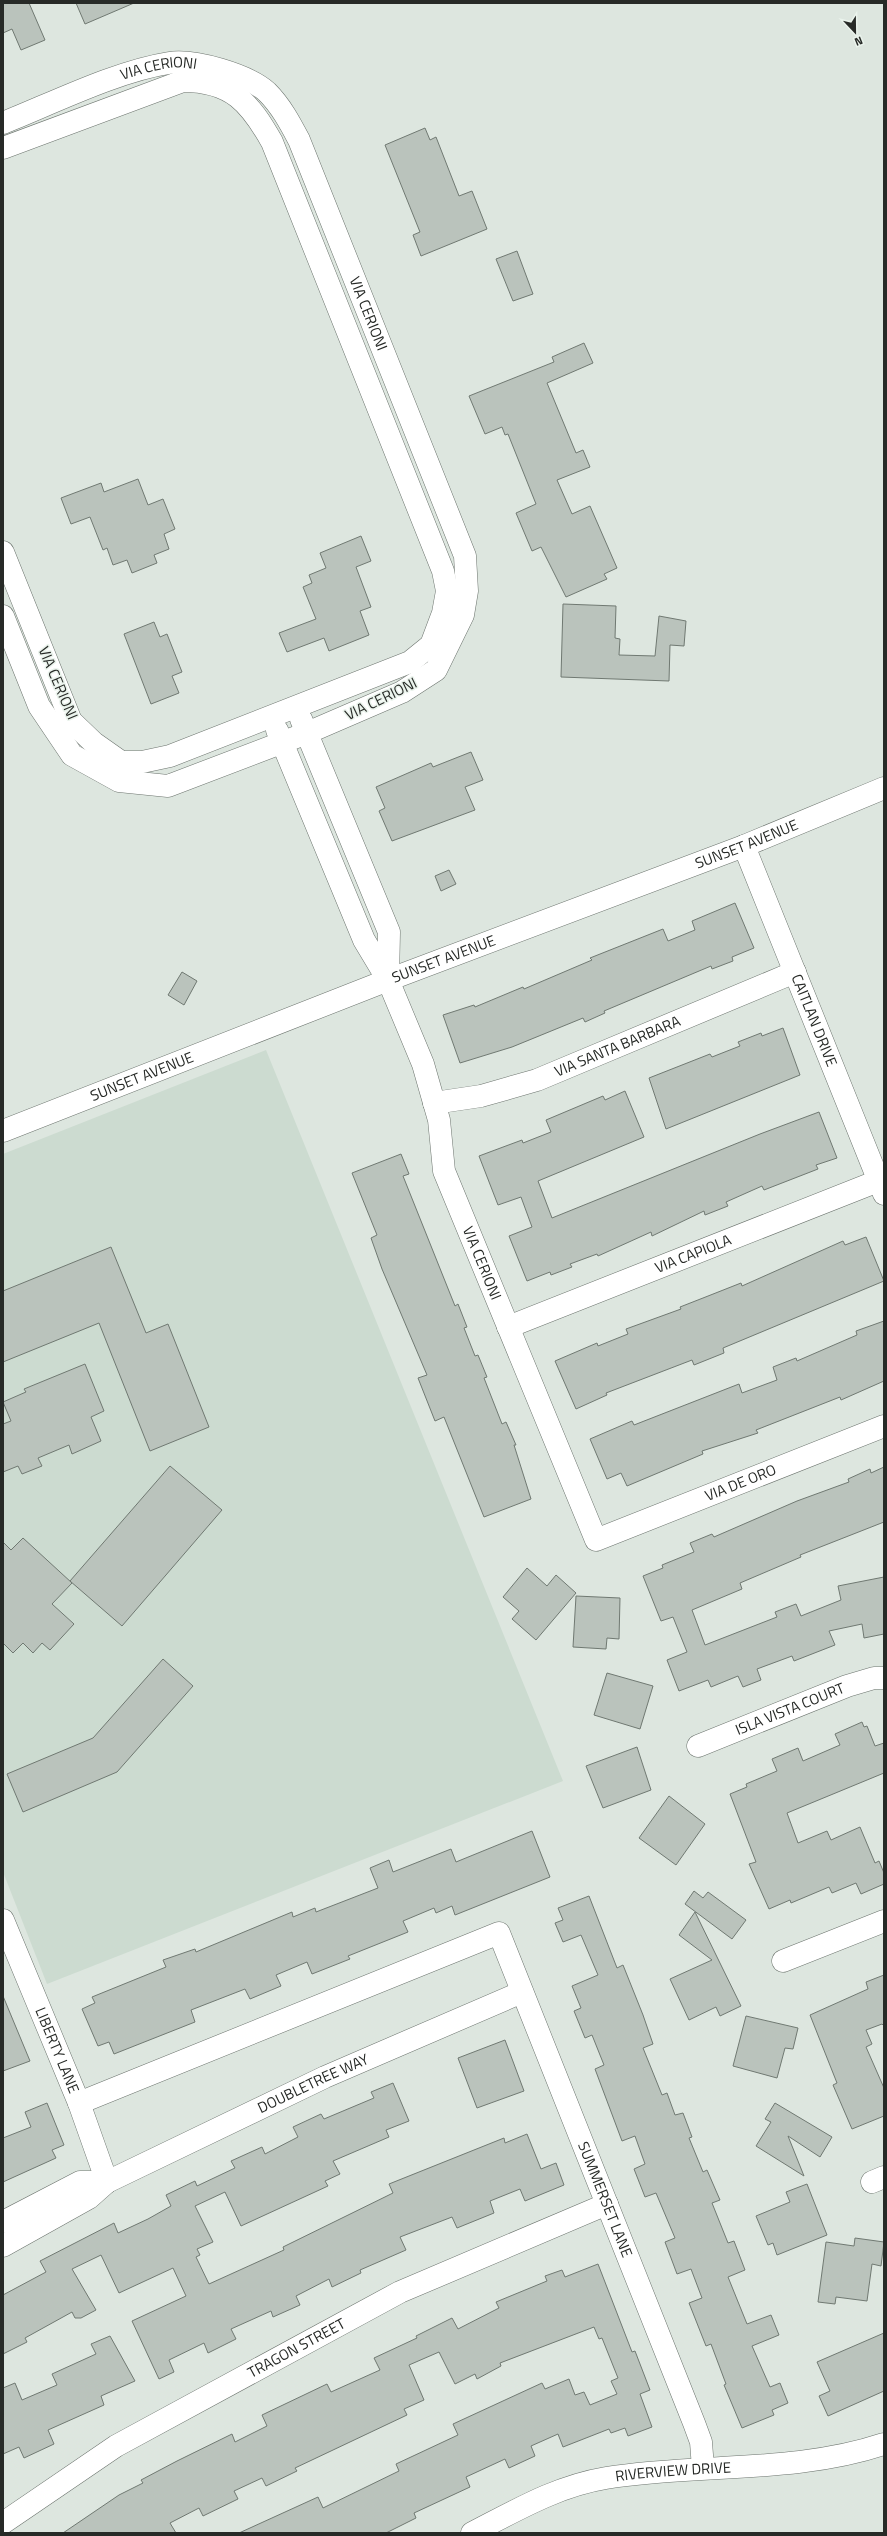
<svg xmlns="http://www.w3.org/2000/svg" width="887" height="2536" viewBox="0 0 887 2536" font-family="'Titillium Web',sans-serif">
  <style>
    .built { fill: #ccdbd0 }
    .building { fill: #bac3bc; stroke: #707972 }
    .lines { fill: none; stroke-linecap: round; stroke-linejoin: round }
    .street-casing { stroke: #6c746e; stroke-width: 23 }
    .secondary-casing { stroke: #6c746e; stroke-width: 23 }
    .street { stroke: #fff; stroke-width: 22 }
    .secondary { stroke: #fff; stroke-width: 22 }
    .labels { text-anchor: middle; stroke-width: 3; stroke-linejoin: round; paint-order: stroke }
    .street-label { font-size: 15px; fill: #272a27; stroke: #eaf3ec }
  </style>
  <rect width="100%" height="100%" fill="#dde6df"/>
  <!-- built -->
  <path class="built" d="M266,1050l297,731 -516,203 -44,-112v-718z"/>
  <!-- building -->
  <path class="building" d="M3,3h26l16,37 -24,10 -9,-21 -9,4z
    M76,3h58l-49,21z
    M425,128l5,12 6,-3 23,59 13,-5 15,38 -66,27 -8,-21 7,-3 -35,-87z
    M517,251l16,43 -20,7 -17,-42z
    M584,343l9,20 -46,20 29,70 7,-3 7,17 -33,13 15,34 18,-8 27,62 -13,6 3,5 -41,18 -25,-50 -9,4 -16,-38 20,-9 -28,-70 -3,1 -3,-8 -17,7 -16,-38 85,-34 -2,-5z
    M138,479l10,26 15,-6 12,30 -11,5 5,15 -15,6 3,8 -25,10 -5,-13 -14,5 -6,-17 -4,2 -13,-33 -19,7 -10,-26 40,-15 3,9z
    M361,536l10,25 -15,6 15,40 -11,4 9,24 -40,16 -5,-13 -37,14 -8,-19 37,-14 -13,-32 9,-4 -3,-8 17,-7 -6,-15z
    M563,604l53,2 -1,32 5,1 -1,16 36,1 4,-40 27,5 -2,25 -14,-1 -1,36 -108,-4z
    M154,622l6,15 7,-3 15,38 -10,4 7,17 -28,11 -27,-70z
    M471,752l12,28 -18,7 10,23 -83,31 -13,-30 6,-3 -9,-21 55,-24 2,4z
    M449,870l7,14 -15,7 -6,-15z
    M735,903l19,45 -22,9 1,4 -21,8 -1,-3 -107,45 1,2 -20,9 -2,-4 -71,29 -52,16 -17,-48 31,-10 1,2 48,-20 1,2 68,-29 -2,-2 73,-29 5,12 27,-11 -3,-9z
    M182,972l15,9 -13,24 -16,-10z
    M783,1028l17,47 -134,54 -17,-51 61,-24 2,3 28,-11 -2,-4 23,-9 1,3z
    M625,1091l19,46 -106,44 14,37 208,-84 59,-22 18,46 -21,7 2,4 -54,21 -2,-4 -36,16 2,4 -23,9 -1,-4 -52,25 -1,-4 -53,24 -1,-2 -27,10 2,3 -21,8 -1,-3 -23,9 -18,-45 23,-9 -11,-30 -23,8 -19,-49 43,-16 1,3 28,-11 -5,-12 57,-24 2,4z
    M401,1154l8,20 -6,2 52,130 3,-2 9,23 -3,1 11,28 3,-1 9,22 -3,1 18,46 4,-2 10,23h-2l17,54 -47,18 -40,-100 -9,4 -17,-43 9,-3 -45,-106 -11,-31 6,-3 -25,-62z
    M866,1237l18,44 -161,67 1,5 -30,12 -2,-5 -86,33 1,2 -31,14 -21,-48 42,-18 1,3 30,-12 -2,-5 55,-20 -1,-2 23,-9 38,-15 1,3 101,-45 2,4z
    M111,1247l35,86 22,-9 41,103 -59,24 -51,-128 -96,39v-71z
    M884,1321v60l-43,19 -1,-3 -84,33 2,3 -56,18 1,3 -76,32 -6,-13 -14,6 -17,-40 42,-18 2,4 105,-41 3,9 35,-13 -4,-13 23,-9 1,3 60,-26 -1,-4z
    M85,1364l19,47 -13,6 10,24 -29,13 -3,-9 -31,13 4,8 -20,8 -4,-8 -15,6v-48l8,-3 -8,-19 23,-10 -2,-3z
    M170,1466l52,44 -100,116 -52,-45z
    M884,1467v55l-84,33 1,2 -61,26 2,6 -50,21 13,35 72,-28 -2,-5 21,-8 5,12 40,-16 -3,-14 46,-9v57l-20,4 -2,-14 -33,7 6,14 -41,16 -2,-5 -35,13 4,11 -18,7 -5,-11 -27,11 -3,-7 -29,11 -12,-31 20,-8 -14,-35 -12,4 -18,-45 20,-8 -1,-3 32,-13 -4,-9 22,-9 2,3 83,-36 52,-19 -1,-3 22,-10 1,4z
    M23,1538l49,45 -20,21 22,20 -24,26 -8,-7 -9,10 -10,-10 -10,10 -10,-10v-101l8,8z
    M527,1568l20,18 9,-11 20,18 -40,47 -24,-21 7,-8 -16,-14z
    M576,1596l44,2 -1,41 -12,-1 -1,11 -33,-2z
    M163,1659l30,27 -76,86 -94,40 -16,-38 86,-36z
    M607,1673l46,13 -13,43 -46,-14z
    M862,1722l2,5 3,-1 8,20 9,-3v30l-97,40 11,30 29,-12 4,9 29,-13 15,36 4,-2 5,12v11l-23,10 -5,-11 -24,10 -3,-6 -38,16 -1,-3 -21,9 -20,-45 7,-2 -26,-68 17,-7 -1,-3 31,-13 -5,-12 26,-11 5,13 37,-16 -5,-11z
    M637,1747l14,43 -48,18 -17,-42z
    M669,1796l36,28 -29,41 -37,-27z
    M532,1831l18,46 -95,38 -3,-9 -16,7 -2,-5 -31,13 5,11 -60,24 2,3 -38,15 -5,-12 -31,13 5,11 -31,13 -5,-10 -54,21 4,12 -81,32 -5,-12 -11,4 -16,-37 13,-6 -3,-6 74,-30 -3,-7 32,-11 1,3 96,-40 1,5 22,-9 1,4 62,-24 -8,-20 19,-8 4,12 58,-23 5,13z
    M694,1891l9,7 5,-6 38,28 -14,19 -47,-35z
    M589,1896l28,72 6,-3 20,50 10,29 -10,4 19,47 5,-2 8,22 8,-2 9,24 -3,1 14,34 4,-2 13,30 -8,3 16,40 6,-2 11,29 -17,7 19,47 24,-9 8,20 -27,11 18,41 10,-4 8,20 -16,7 2,5 -32,13 -18,-43 2,-1 -15,-40 -5,2 -17,-43 13,-5 -11,-29 -14,5 -12,-32 10,-4 -19,-45 -11,4 -11,-28 11,-5 -10,-28 -13,5 -27,-72 9,-4 -12,-30 -7,3 -11,-27 7,-3 -9,-22 26,-11 -17,-40 -18,7 -8,-19 8,-3 -5,-12z
    M695,1912l46,94 -21,10 -4,-9 -27,13 -19,-41 42,-19 -33,-25z
    M884,1975v51l-2,-2 -16,6 6,14 -6,3 18,41v28l-32,13 -19,-44 4,-2 -27,-68 58,-26 -2,-7z
    M3,1996l27,65 -27,10z
    M746,2016l52,12 -5,21 -8,-1 -8,30 -44,-12z
    M505,2040l19,51 -47,17 -19,-50z
    M393,2083l16,38 -23,9 3,7 -56,24 7,13 -15,7 3,5 -87,40 -16,-34 -30,14 18,36 -16,7 3,6 -4,2 13,27 75,-34 -1,-3 110,-54 -4,-9 115,-46 1,5 22,-9 14,35 15,-6 8,22 -39,16 -5,-12 -30,12 4,12 -37,15 -5,-11 -52,20 6,13 -46,20 1,3 -29,14 -3,-8 -33,17 4,9 -27,12 -2,-6 -40,18 5,10 -28,14 -4,-10 -35,17 5,12 -15,7 -27,-58 54,-25 -13,-28 -54,25 -18,-38 -29,14 24,41 -15,8h-6l-3,-6 -47,26 2,4 -24,12v-59l43,-23 -6,-11 74,-38 4,10 30,-14 23,-13 -5,-11 29,-14 2,5 38,-18 -4,-7 31,-14 3,7 33,-17 -5,-10 28,-13 3,5 50,-21 -3,-6z
    M47,2103l17,42 -12,5 4,8 -53,24v-44l28,-11 -6,-15z
    M775,2103l57,34 -12,20 -32,-21 16,40 -48,-30 15,-24 -6,-3z
    M807,2184l20,51 -50,20 -4,-12 -5,2 -12,-29 34,-14 -4,-10z
    M855,2238l29,4 -3,24 -9,-2 -5,37 -31,-4 -1,7 -17,-2 8,-60 28,4z
    M598,2264l34,88 3,-1 15,39 -10,4 12,33 -24,9 -3,-8 -14,5 -2,-4 -46,18 -5,-13 -27,12 4,10 -26,12 -4,-9 -39,18 4,10 -56,26 2,5 -30,15h-147l79,-36 5,11 76,-37 -3,-7 62,-29 -5,-11 89,-41 3,6 24,-10 6,16 9,-3 6,13 27,-11 -6,-13 7,-3 -16,-40 -3,1 -5,-12 -94,36 1,3 -24,13 -2,-5 -20,10 -16,-32 -30,13 15,35 -20,9 3,6 -112,53 2,3 -31,15 -4,-8 -28,13 4,8 -35,17 -4,-8 -29,15 6,10h-113l56,-38 24,-12 -2,-3 36,-19 55,-27 3,8 32,-16 -5,-11 65,-31 4,8 49,-22 -6,-12 43,-20 -1,-2 36,-18 6,11 41,-21 -3,-6 51,-21 -2,-5 17,-6 3,7z
    M884,2333v58l-56,25 -9,-20 11,-5 -13,-29z
    M110,2336l25,45 -34,15 3,9 -56,25 6,14 -30,14 -5,-11 -16,7v-66l12,-5 7,17 35,-15 -5,-11 44,-20 -5,-10z"/>
  <g class="lines">
    <defs>
      <g id="street">
        <path id="s1" d="M3,123c50,-20 114,-52 166,-60 26,-4 79,12 98,29 14,14 23,31 32,48l166,416 2,35 -4,24 -27,55 -34,22 -95,41 -139,53 -49,-5 -47,-26 -33,-49 -36,-90"/>
        <path d="M3,148l180,-67c49,0 67,22 89,61l171,429 4,20 -4,22 -12,32 -21,17 -240,94 -28,6h-21l-27,-19 -23,-22 -68,-169"/>
        <path d="M301,719l88,213 -1,48"/>
        <path id="s2" d="M277,730l87,210 24,40 35,84 16,56 5,51 152,369 288,-114"/>
        <path id="s3" d="M744,846l140,348"/>
        <path id="s4" d="M434,1103l47,-7 56,-16 258,-108"/>
        <path id="s5" d="M508,1327l370,-146"/>
        <path id="s6" d="M698,1746l149,-60 27,-8h10"/>
        <path id="s7" d="M3,1920l76,183 28,79"/>
        <path d="M783,1961l101,-40"/>
        <path id="s8" d="M79,2103l420,-170 195,490 7,19 2,26"/>
        <path d="M872,2182l12,-5"/>
        <path d="M3,2222l77,-40h27"/>
        <path id="s9" d="M3,2246l86,-48 18,-16 218,-105 197,-85"/>
        <path id="s10" d="M3,2523l113,-77 284,-154 207,-88"/>
        <path id="s11" d="M472,2533c43,-22 85,-47 134,-55 92,-15 188,-4 278,-34"/>
      </g>
      <g id="secondary">
        <path id="s12" d="M3,1131l385,-151 356,-134 140,-58"/>
      </g>
    </defs>
    <!-- street casing -->
    <use href="#street" class="street-casing"/>
    <!-- secondary casing -->
    <use href="#secondary" class="secondary-casing"/>
    <!-- street -->
    <use href="#street" class="street"/>
    <!-- secondary -->
    <use href="#secondary" class="secondary"/>
  </g>
  <g class="labels">
    <!-- street labels -->
    <g class="street-label">
      <text dy="5" stroke="none"><textPath href="#s1" startOffset="166">VIA CERIONI</textPath></text>
      <text dy="5" stroke="none"><textPath href="#s1" startOffset="526">VIA CERIONI</textPath></text>
      <text transform="translate(58 683) rotate(67)" y="5">VIA CERIONI</text>
      <text transform="translate(381 699) rotate(-26)" y="5">VIA CERIONI</text>
      <text dy="5" stroke="none"><textPath href="#s12" startOffset="797">SUNSET AVENUE</textPath></text>
      <text dy="5" stroke="none"><textPath href="#s12" startOffset="473">SUNSET AVENUE</textPath></text>
      <text dy="5" stroke="none"><textPath href="#s3" startOffset="188">CAITLAN DRIVE</textPath></text>
      <text dy="5" stroke="none"><textPath href="#s4" startOffset="193">VIA SANTA BARBARA</textPath></text>
      <text dy="5" stroke="none"><textPath href="#s12" startOffset="149">SUNSET AVENUE</textPath></text>
      <text dy="5" stroke="none"><textPath href="#s5" startOffset="199">VIA CAPIOLA</textPath></text>
      <text dy="5" stroke="none"><textPath href="#s2" startOffset="574">VIA CERIONI</textPath></text>
      <text dy="5" stroke="none"><textPath href="#s2" startOffset="1029">VIA DE ORO</textPath></text>
      <text dy="5" stroke="none"><textPath href="#s6" startOffset="99">ISLA VISTA COURT</textPath></text>
      <text dy="5" stroke="none"><textPath href="#s7" startOffset="141">LIBERTY LANE</textPath></text>
      <text dy="5" stroke="none"><textPath href="#s9" startOffset="351">DOUBLETREE WAY</textPath></text>
      <text dy="5" stroke="none"><textPath href="#s8" startOffset="740">SUMMERSET LANE</textPath></text>
      <text dy="5" stroke="none"><textPath href="#s10" startOffset="342">TRAGON STREET</textPath></text>
      <text dy="5" stroke="none"><textPath href="#s11" startOffset="213">RIVERVIEW DRIVE</textPath></text>
    </g>
  </g>
  <!-- border -->
  <rect width="887" height="2536" fill="none" stroke="#272a27" stroke-width="8"/>
  <!-- north arrow -->
  <g transform="translate(855 32) rotate(158)" stroke="#eaf3ec" stroke-width="3" paint-order="stroke">
  <path d="M0-3L7 15L0 10L-7 15Z" fill="#272a27"/>
  <text y="-6" font-size="11" font-weight="bold" text-anchor="middle" fill="#272a27">N</text>
  </g>
</svg>
